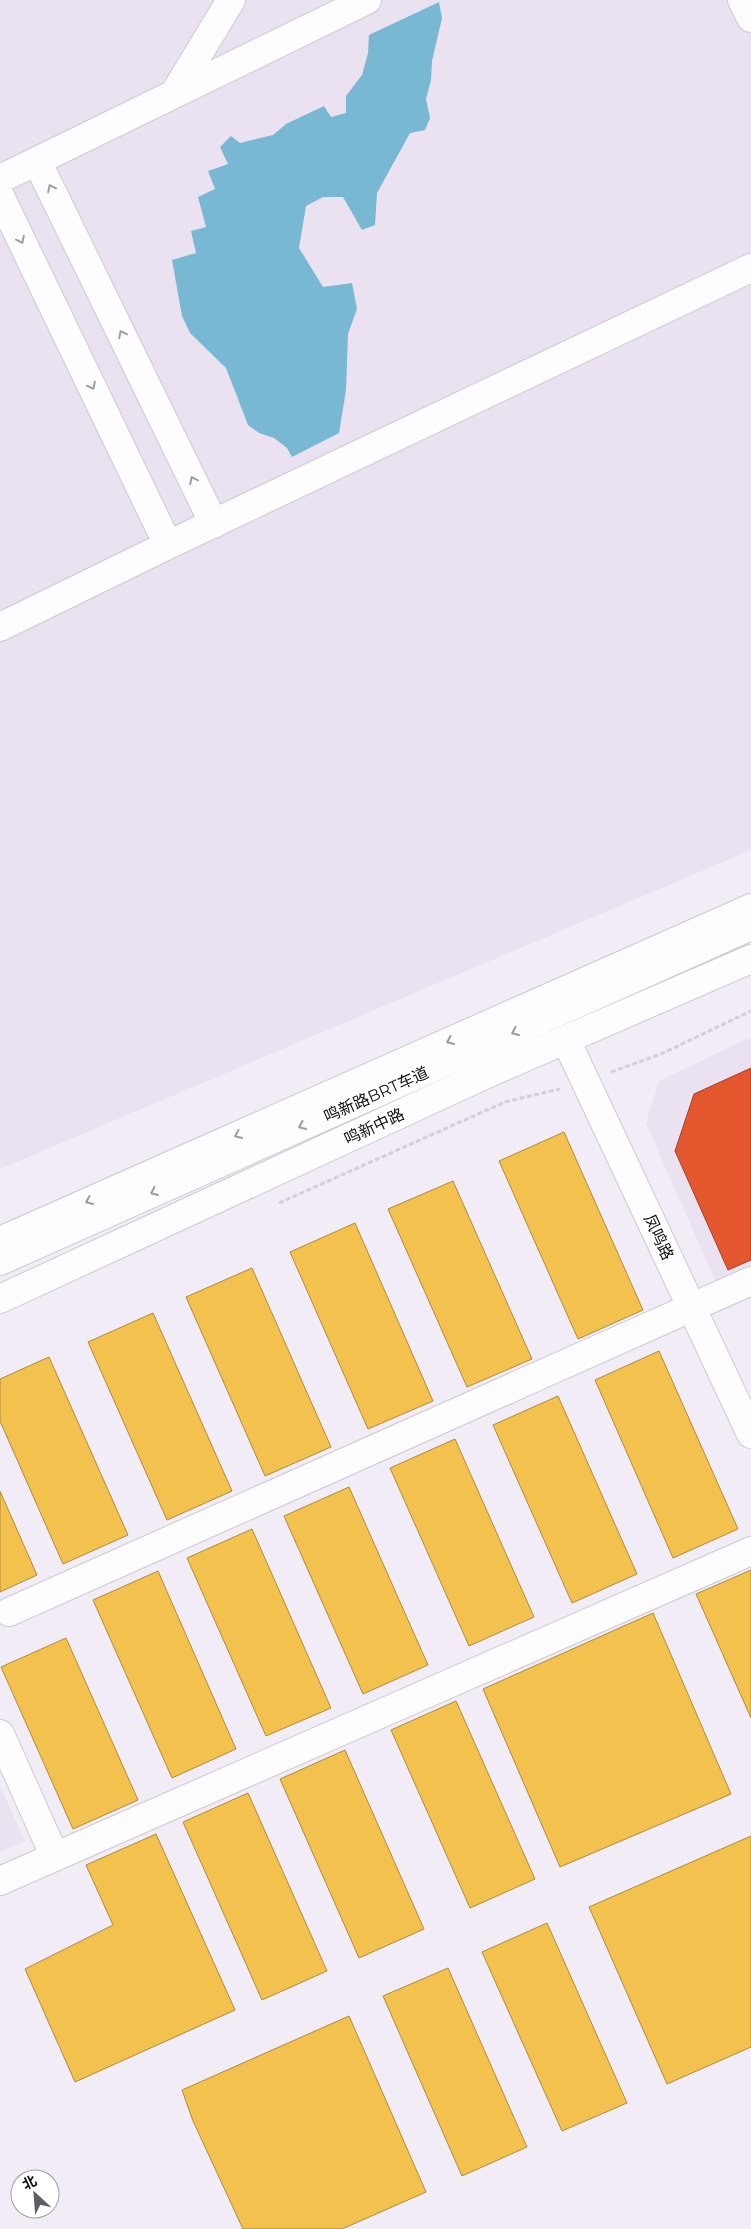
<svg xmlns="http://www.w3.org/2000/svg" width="751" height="2229" viewBox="0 0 751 2229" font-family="Montserrat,'Noto Sans SC',sans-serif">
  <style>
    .built { fill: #eae1f1 }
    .water { fill: #79b8d2 }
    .homes { fill: #f2c14e; stroke: #ae8b3c }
    .shops { fill: #e4572e; stroke: #a44126 }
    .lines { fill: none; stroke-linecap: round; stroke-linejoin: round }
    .minor-casing { stroke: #cecad2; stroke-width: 30 }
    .major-casing { stroke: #cecad2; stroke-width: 30 }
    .path { stroke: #d2d0d3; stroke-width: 3; stroke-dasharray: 5 2.5; stroke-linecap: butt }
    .minor { stroke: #fdfcfe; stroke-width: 28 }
    .major { stroke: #fdfcfe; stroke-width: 28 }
    .oneway { stroke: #9e9ca0 }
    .labels { text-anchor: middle; stroke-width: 5; stroke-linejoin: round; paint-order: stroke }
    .street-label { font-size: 16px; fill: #0f0d12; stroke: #fff }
  </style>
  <rect width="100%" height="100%" fill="#f1ecf5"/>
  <!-- built -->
  <path class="built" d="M0,0h751v850l-751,319z
    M751,1037v257l-25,11 -80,-182 13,-42z
    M0,1786l25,55 -25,11z"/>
  <!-- water -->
  <path class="water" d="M439,2l3,16 -10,43 -1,19 -5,19 4,19 -5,12 -15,3 -33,60 -2,32 -13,5 -19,-33h-20l-17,9 -7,42 24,39 29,-4 5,26 -9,25 -2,56 -7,43 -47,24 -5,-9 -13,-10 -15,-5 -11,-8 -22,-57 -36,-35 -8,-17 -10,-56 24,-7 -5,-22 15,-4 -8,-30 17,-8 -7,-18 20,-7 -8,-17 11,-11 9,7 33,-8 13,-11 38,-18 7,11 15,-4v-17l16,-21 6,-22 1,-18z"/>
  <!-- homes -->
  <path class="homes" d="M564,1132l79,178 -65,29 -79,-178z
    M453,1181l79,178 -65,28 -79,-178z
    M355,1223l78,178 -65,28 -78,-177z
    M252,1268l79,179 -66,29 -79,-179z
    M153,1313l79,178 -65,29 -79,-178z
    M659,1351l79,178 -65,29 -78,-178z
    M49,1357l79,178 -65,29 -63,-143v-42z
    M558,1396l79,178 -65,29 -79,-178z
    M455,1439l79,178 -65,29 -79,-178z
    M349,1487l79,178 -65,29 -79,-178z
    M0,1491l37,84 -37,17z
    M252,1529l79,179 -65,28 -79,-178z
    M751,1570v148l-55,-124z
    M158,1571l78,178 -64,29 -79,-178z
    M653,1613l78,181 -171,73 -77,-178z
    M66,1638l72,162 -65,29 -72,-162z
    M456,1701l79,178 -65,29 -79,-178z
    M345,1750l79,179 -65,29 -79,-179z
    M248,1793l79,178 -65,29 -79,-178z
    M156,1834l79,176 -160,72 -50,-113 88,-44 -27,-60z
    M751,1836v211l-84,37 -78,-177z
    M547,1923l80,180 -65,28 -80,-179z
    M448,1968l79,179 -65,29 -79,-180z
    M349,2016l77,176 -84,37h-99l-50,-108 -11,-31z"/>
  <!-- shops -->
  <path class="shops" d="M751,1068v192l-23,10 -53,-119 19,-57z"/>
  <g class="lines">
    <defs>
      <path id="minor" d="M742,0l9,18
        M174,94l57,-94
        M37,161l177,363
        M0,179l367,-179
        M0,196l168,349
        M0,627l168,-82 583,-277
        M566,1040l185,394
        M0,1261l751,-335
        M9,1612l742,-331
        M0,1734l55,123
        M0,1881l751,-330"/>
      <path id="major" d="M0,1241l751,-333
        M0,1299l491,-227 260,-113"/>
    </defs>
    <!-- minor casing -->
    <use href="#minor" class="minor-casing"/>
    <!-- major casing -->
    <use href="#major" class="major-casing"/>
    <!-- path -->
    <path class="path" d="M611,1072l50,-18 90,-43
      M279,1203l226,-101 55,-13"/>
    <!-- minor -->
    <use href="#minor" class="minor"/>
    <!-- major -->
    <use href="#major" class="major"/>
  </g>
  <!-- one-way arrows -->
  <defs><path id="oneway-chevron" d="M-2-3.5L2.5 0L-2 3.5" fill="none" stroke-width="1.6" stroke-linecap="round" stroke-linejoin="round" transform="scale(1.25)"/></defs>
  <g class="oneway">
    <use href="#oneway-chevron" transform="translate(51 188) rotate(-116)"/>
    <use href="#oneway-chevron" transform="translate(21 240) rotate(64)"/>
    <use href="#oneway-chevron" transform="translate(122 334) rotate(-116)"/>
    <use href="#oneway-chevron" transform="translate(92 386) rotate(64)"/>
    <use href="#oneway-chevron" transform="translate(193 480) rotate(-116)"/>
    <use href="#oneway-chevron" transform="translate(515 1032) rotate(156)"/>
    <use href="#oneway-chevron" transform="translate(450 1041) rotate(156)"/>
    <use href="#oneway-chevron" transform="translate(302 1126) rotate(156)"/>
    <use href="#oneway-chevron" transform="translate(238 1135) rotate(156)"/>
    <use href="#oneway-chevron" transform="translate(154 1192) rotate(156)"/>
    <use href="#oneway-chevron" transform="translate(89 1201) rotate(156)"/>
  </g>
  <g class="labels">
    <!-- street labels -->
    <g class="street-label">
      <text transform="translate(376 1094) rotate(-24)" y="6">鸣新路BRT车道</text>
      <text transform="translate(374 1126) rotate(-25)" y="6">鸣新中路</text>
      <text transform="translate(659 1237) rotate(65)" y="6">凤鸣路</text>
    </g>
  </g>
  <!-- north arrow -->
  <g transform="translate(35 2194) rotate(334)"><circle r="24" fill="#ffffff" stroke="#9f9ea0"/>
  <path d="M0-4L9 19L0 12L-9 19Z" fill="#5e5b61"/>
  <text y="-8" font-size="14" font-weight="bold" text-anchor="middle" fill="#0f0d12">北</text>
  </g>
</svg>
